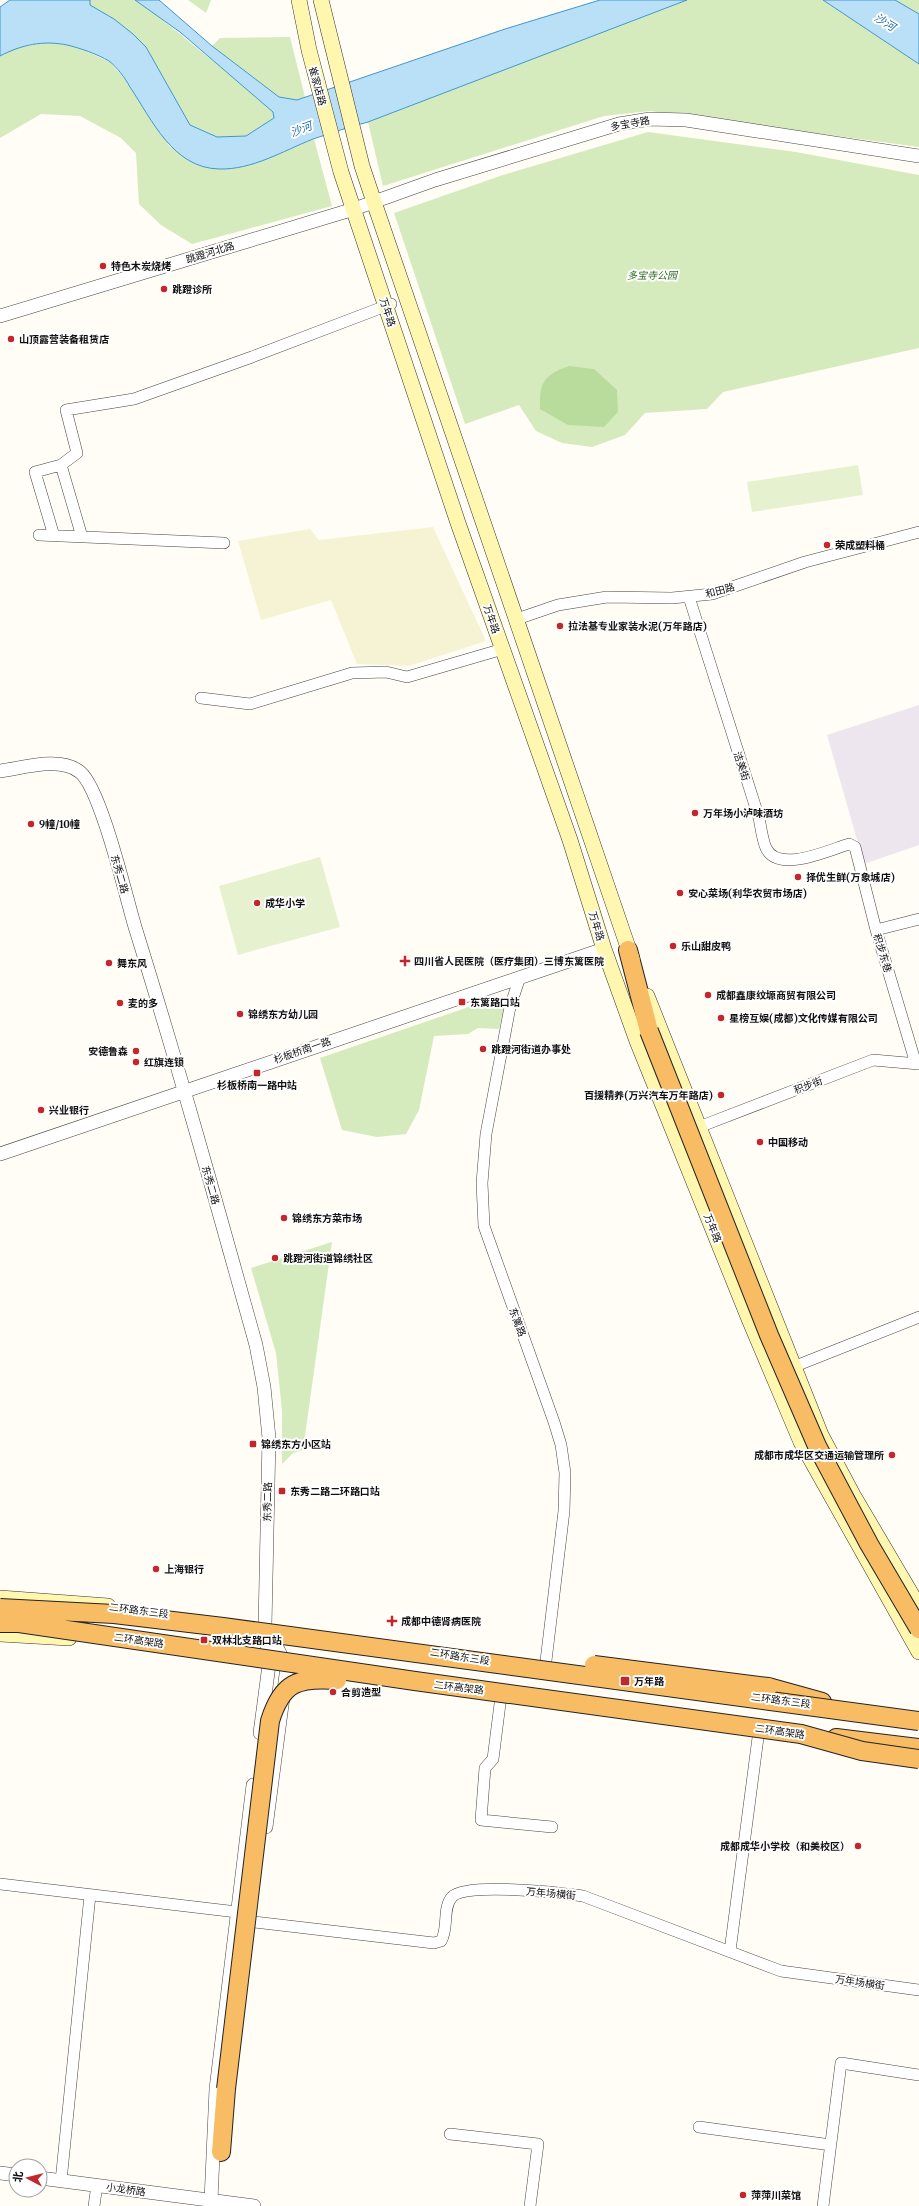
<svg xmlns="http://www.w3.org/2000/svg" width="919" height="2206" viewBox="0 0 919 2206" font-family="Merriweather,'Noto Sans SC',serif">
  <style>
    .industrial { fill: #eee6ef }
    .farmland { fill: #f6f3d4 }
    .green { fill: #d5ebbd }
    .forest { fill: #b9dc9c }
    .pitch { fill: #e6f2cf }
    .water { fill: #b9e0f7; stroke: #3f96cf }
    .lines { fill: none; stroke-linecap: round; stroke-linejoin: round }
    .minor-casing { stroke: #444; stroke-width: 12 }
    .tertiary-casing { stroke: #444; stroke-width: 14 }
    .secondary-casing { stroke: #333; stroke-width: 16 }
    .trunk-casing { stroke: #222; stroke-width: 20 }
    .minor { stroke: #fff; stroke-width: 11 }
    .tertiary { stroke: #fff; stroke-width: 13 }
    .secondary { stroke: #fff6b0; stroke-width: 15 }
    .trunk { stroke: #f7bc64; stroke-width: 18 }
    .trunk-bridge-casing { stroke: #222; stroke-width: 20; stroke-linecap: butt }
    .trunk-bridge { stroke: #f7bc64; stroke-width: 18 }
    .poi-dot { fill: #c4262e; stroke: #fff; stroke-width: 1.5 }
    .labels { text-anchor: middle; stroke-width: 4; stroke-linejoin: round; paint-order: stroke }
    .street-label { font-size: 10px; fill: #111; stroke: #fff }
    .poi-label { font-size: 10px; font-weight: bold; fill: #111; stroke: #fff; text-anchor: start }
    .park-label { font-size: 10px; font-style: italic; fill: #2f6b1f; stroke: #fff }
    .water-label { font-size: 11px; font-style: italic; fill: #1768a6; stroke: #fff }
  </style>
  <rect width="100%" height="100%" fill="#fffdf5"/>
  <!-- industrial -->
  <path class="industrial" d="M919,705v140l-55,19 -37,-129z"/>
  <!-- farmland -->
  <path class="farmland" d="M433,527l53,114 -77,25 -52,-2 -26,-64 -70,20 -23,-79 72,-12 9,11z"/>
  <!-- green -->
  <path class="green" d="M90,0h45l14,9 112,91 12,12 1,6 -28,18 -29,1 -27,-12 -44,-78 -13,-13 -19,-15 -24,-14z
    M188,0h23l-5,13z
    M687,0h136l96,64v83l-269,-36 -46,5 -221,70 -15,-64z
    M895,0h24v14z
    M290,37l15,60 -8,3 -18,-3 -67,-51 8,-8z
    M50,42l27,5 33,15 14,16 46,69 92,14 52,-22 18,67 -140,38 -31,-19 -22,-21 -3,-51 -15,-15 -41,-22 -39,-2 -41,24v-82l16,-8z
    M648,132l148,20 123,23v173l-196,44 -16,17 -62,4 -20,22 -33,12 -30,-4 -26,-12 -17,-26 -54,19 -71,-211 109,-38z
    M492,999h11l2,5 -6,25 -21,-1 -10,6 -34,2 -15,74 -13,24 -29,3 -35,-7 -22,-72z
    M332,1242l-29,208 -10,3 -11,11v-53l-6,-58 -25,-85z"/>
  <!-- forest -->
  <path class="forest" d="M569,366l25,3 23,21 1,22 -14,15 -36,-2 -28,-16c-1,-27 4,-34 29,-43z"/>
  <!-- pitch -->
  <path class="pitch" d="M858,465l5,30 -111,17 -5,-30z
    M320,857l20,70 -102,28 -19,-69z"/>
  <!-- water -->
  <path class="water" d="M10,0h80v5l24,14 19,15 13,13 44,78 27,12 29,-1 28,-18 -1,-6 -93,-80 -45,-32h24l53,46 67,51 18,3 208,-71 95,-29h87l-319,122c-19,5 -37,11 -55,17 -30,12 -61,31 -94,30 -46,-1 -67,-49 -89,-82 -5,-9 -13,-20 -21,-26 -12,-7 -29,-13 -42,-16 -24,-5 -46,0 -67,11v-49z
    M823,0h72l24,14v50z"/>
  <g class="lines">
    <defs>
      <path id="minor" d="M61,465l16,-12 -11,-43 68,-11 118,-42 139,-53
        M39,535l185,8
        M54,536l-19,-64 26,-7 21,72
        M689,597l70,221c2,9 3,21 7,30 12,26 63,2 83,-4l6,3 21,83 40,134
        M517,619l41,-14 49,-8 65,1 40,-4 93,-32 114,-30
        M201,698l49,6 102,-31 34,-1 21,5 96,-28
        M876,930l43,-11
        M520,977l-10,30 -24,127 -4,49 2,43 70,196 7,23 4,28 -1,38 -19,158
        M699,1127l174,-67 46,4
        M793,1367l126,-50
        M501,1696l-8,63 -8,9 -4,52 71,7
        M0,1884l237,28
        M254,1922l180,21 7,-2c8,-13 1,-33 11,-44 13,-15 110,-4 131,-1l198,75 138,19
        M730,1951l29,-221
        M699,2127l132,18
        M450,2134l88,10 -8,62
        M61,2181l29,-286
        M94,2206l3,-21
        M823,2206l18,-143 78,12"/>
      <path id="tertiary" d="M0,316l354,-107 81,-29 184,-56 31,-5 36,1 233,36
        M0,771c23,-3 60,-15 80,1 21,17 46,125 55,155 43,138 82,278 121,418l8,42 5,51 -4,187 4,40 -9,68
        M0,1154l604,-205
        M266,1827l21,-160 -18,-35
        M0,2173l16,2
        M40,2178l214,28
        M211,2200l5,-111 37,-304"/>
      <path id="secondary" d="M299,0l10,50 32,122 117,351 112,317 34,109 33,92 112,278 52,123 118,210
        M321,0l41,166 12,36 258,757
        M647,996l174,439 32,60 66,112
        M0,1598l108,8
        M0,1634l69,4"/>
      <path id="trunk" d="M628,950l21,81
        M768,1687l54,15
        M836,1738l83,10
        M221,2152l5,-63"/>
    </defs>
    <!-- minor casing -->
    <use href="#minor" class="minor-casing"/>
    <!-- tertiary casing -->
    <use href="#tertiary" class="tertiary-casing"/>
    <!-- secondary casing -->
    <use href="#secondary" class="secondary-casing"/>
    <!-- trunk casing -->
    <use href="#trunk" class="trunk-casing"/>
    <!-- minor -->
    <use href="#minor" class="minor"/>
    <!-- tertiary -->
    <use href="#tertiary" class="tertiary"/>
    <!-- secondary -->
    <use href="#secondary" class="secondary"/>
    <!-- trunk -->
    <use href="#trunk" class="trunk"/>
    <defs>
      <path id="trunk-bridge" d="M649,1031l120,304 48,111 52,98 50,85
        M0,1608l114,6 109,13 696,94
        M0,1623h19l396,58 386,53 61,17 57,8
        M594,1665l174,22
        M226,2089l44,-368c12,-39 28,-44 67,-41"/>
    </defs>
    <!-- trunk-bridge casing -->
    <use href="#trunk-bridge" class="trunk-bridge-casing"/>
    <!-- trunk-bridge -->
    <use href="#trunk-bridge" class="trunk-bridge"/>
  </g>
  <!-- markers -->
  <g class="poi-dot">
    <circle cx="103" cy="266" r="4"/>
    <circle cx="164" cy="289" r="4"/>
    <circle cx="11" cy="339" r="4"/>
    <circle cx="827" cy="545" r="4"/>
    <circle cx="560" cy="626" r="4"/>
    <circle cx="695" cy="813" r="4"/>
    <circle cx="31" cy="824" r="4"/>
    <circle cx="798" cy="877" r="4"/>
    <circle cx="680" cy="893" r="4"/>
    <circle cx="257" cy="903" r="4"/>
    <circle cx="673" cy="946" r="4"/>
    <path d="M403 955h4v4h4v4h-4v4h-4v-4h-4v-4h4z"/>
    <circle cx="109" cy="963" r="4"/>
    <circle cx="708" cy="995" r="4"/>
    <rect x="458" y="998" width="8" height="8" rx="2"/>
    <circle cx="120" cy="1003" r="4"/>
    <circle cx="240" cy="1014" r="4"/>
    <circle cx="721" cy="1018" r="4"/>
    <circle cx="483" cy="1049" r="4"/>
    <circle cx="136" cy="1051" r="4"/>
    <circle cx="136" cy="1062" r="4"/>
    <rect x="253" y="1069" width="8" height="8" rx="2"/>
    <circle cx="721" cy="1095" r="4"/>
    <circle cx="41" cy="1110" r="4"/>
    <circle cx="760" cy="1142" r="4"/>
    <circle cx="284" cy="1218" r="4"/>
    <circle cx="275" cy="1258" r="4"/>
    <rect x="249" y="1440" width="8" height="8" rx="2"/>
    <circle cx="892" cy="1455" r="4"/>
    <rect x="278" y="1487" width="8" height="8" rx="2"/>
    <circle cx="156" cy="1569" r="4"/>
    <path d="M390 1615h4v4h4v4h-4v4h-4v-4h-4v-4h4z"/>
    <rect x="200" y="1636" width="8" height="8" rx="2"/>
    <rect x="620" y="1676" width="10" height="10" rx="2"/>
    <circle cx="333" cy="1692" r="4"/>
    <circle cx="858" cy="1846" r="4"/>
    <circle cx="743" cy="2195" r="4"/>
  </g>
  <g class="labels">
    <!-- street labels -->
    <g class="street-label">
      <text transform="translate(318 86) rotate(75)" y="4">崔家店路</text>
      <text transform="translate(630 123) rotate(-10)" y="4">多宝寺路</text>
      <text transform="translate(210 252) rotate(-17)" y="4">跳蹬河北路</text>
      <text transform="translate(388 312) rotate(72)" y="4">万年路</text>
      <text transform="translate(720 590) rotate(-15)" y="4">和田路</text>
      <text transform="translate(492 619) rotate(71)" y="4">万年路</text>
      <text transform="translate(742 766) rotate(72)" y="4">洁美街</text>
      <text transform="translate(120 874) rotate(74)" y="4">东秀二路</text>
      <text transform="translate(597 926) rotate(73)" y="4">万年路</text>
      <text transform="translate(883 953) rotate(73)" y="4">积步东巷</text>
      <text transform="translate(302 1050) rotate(-19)" y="4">杉板桥南一路</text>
      <text transform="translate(808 1085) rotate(-21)" y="4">积步街</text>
      <text transform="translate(211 1185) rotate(74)" y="4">东秀二路</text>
      <text transform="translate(713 1228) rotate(68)" y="4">万年路</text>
      <text transform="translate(518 1322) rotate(70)" y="4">东篱路</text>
      <text transform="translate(267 1502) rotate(-89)" y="4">东秀二路</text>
      <text transform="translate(139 1610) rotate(7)" y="4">二环路东三段</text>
      <text transform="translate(139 1640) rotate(8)" y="4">二环高架路</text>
      <text transform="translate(460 1656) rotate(9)" y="4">二环路东三段</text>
      <text transform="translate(459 1687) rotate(7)" y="4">二环高架路</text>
      <text transform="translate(781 1700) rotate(7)" y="4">二环路东三段</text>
      <text transform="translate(780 1731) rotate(8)" y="4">二环高架路</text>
      <text transform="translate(551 1893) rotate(5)" y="4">万年场横街</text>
      <text transform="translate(860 1982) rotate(8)" y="4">万年场横街</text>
      <text transform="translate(126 2189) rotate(8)" y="4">小龙桥路</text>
    </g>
    <!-- poi labels -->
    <g class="poi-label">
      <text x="111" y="270">特色木炭烧烤</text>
      <text x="172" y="293">跳蹬诊所</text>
      <text x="19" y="343">山顶露营装备租赁店</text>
      <text x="835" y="549">荣成塑料桶</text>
      <text x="568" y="630">拉法基专业家装水泥(万年路店)</text>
      <text x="703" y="817">万年场小泸味酒坊</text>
      <text x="39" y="828">9幢/10幢</text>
      <text x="806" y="881">择优生鲜(万象城店)</text>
      <text x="688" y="897">安心菜场(利华农贸市场店)</text>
      <text x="265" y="907">成华小学</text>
      <text x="681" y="950">乐山甜皮鸭</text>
      <text x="414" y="965">四川省人民医院（医疗集团）三博东篱医院</text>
      <text x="117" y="967">舞东风</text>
      <text x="716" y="999">成都鑫康纹塬商贸有限公司</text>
      <text x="470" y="1006">东篱路口站</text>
      <text x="128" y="1007">麦的多</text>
      <text x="248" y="1018">锦绣东方幼儿园</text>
      <text x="729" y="1022">星榜互娱(成都)文化传媒有限公司</text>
      <text x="491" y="1053">跳蹬河街道办事处</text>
      <text x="128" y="1055" text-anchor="end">安德鲁森</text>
      <text x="144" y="1066">红旗连锁</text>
      <text x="257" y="1089" text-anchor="middle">杉板桥南一路中站</text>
      <text x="713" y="1099" text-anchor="end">百援精养(万兴汽车万年路店)</text>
      <text x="49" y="1114">兴业银行</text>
      <text x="768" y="1146">中国移动</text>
      <text x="292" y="1222">锦绣东方菜市场</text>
      <text x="283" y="1262">跳蹬河街道锦绣社区</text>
      <text x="261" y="1448">锦绣东方小区站</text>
      <text x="884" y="1459" text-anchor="end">成都市成华区交通运输管理所</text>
      <text x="290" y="1495">东秀二路二环路口站</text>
      <text x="164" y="1573">上海银行</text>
      <text x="401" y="1625">成都中德肾病医院</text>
      <text x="212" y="1644">双林北支路口站</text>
      <text x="634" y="1685">万年路</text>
      <text x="341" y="1696">合剪造型</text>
      <text x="850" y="1850" text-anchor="end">成都成华小学校（和美校区）</text>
      <text x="751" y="2199">萍萍川菜馆</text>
    </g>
    <!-- park labels -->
    <g class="park-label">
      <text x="652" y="279">多宝寺公园</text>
    </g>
    <!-- water labels -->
    <g class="water-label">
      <text transform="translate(885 22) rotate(32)" y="4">沙河</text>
      <text transform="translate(301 129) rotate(-21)" y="4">沙河</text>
    </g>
  </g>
  <!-- north arrow -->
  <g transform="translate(28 2178) rotate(277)"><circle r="19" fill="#ffffff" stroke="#a0a0a0"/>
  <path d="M0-3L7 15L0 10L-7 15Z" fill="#c4262e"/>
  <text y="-6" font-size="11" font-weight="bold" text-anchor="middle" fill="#111111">北</text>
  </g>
</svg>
